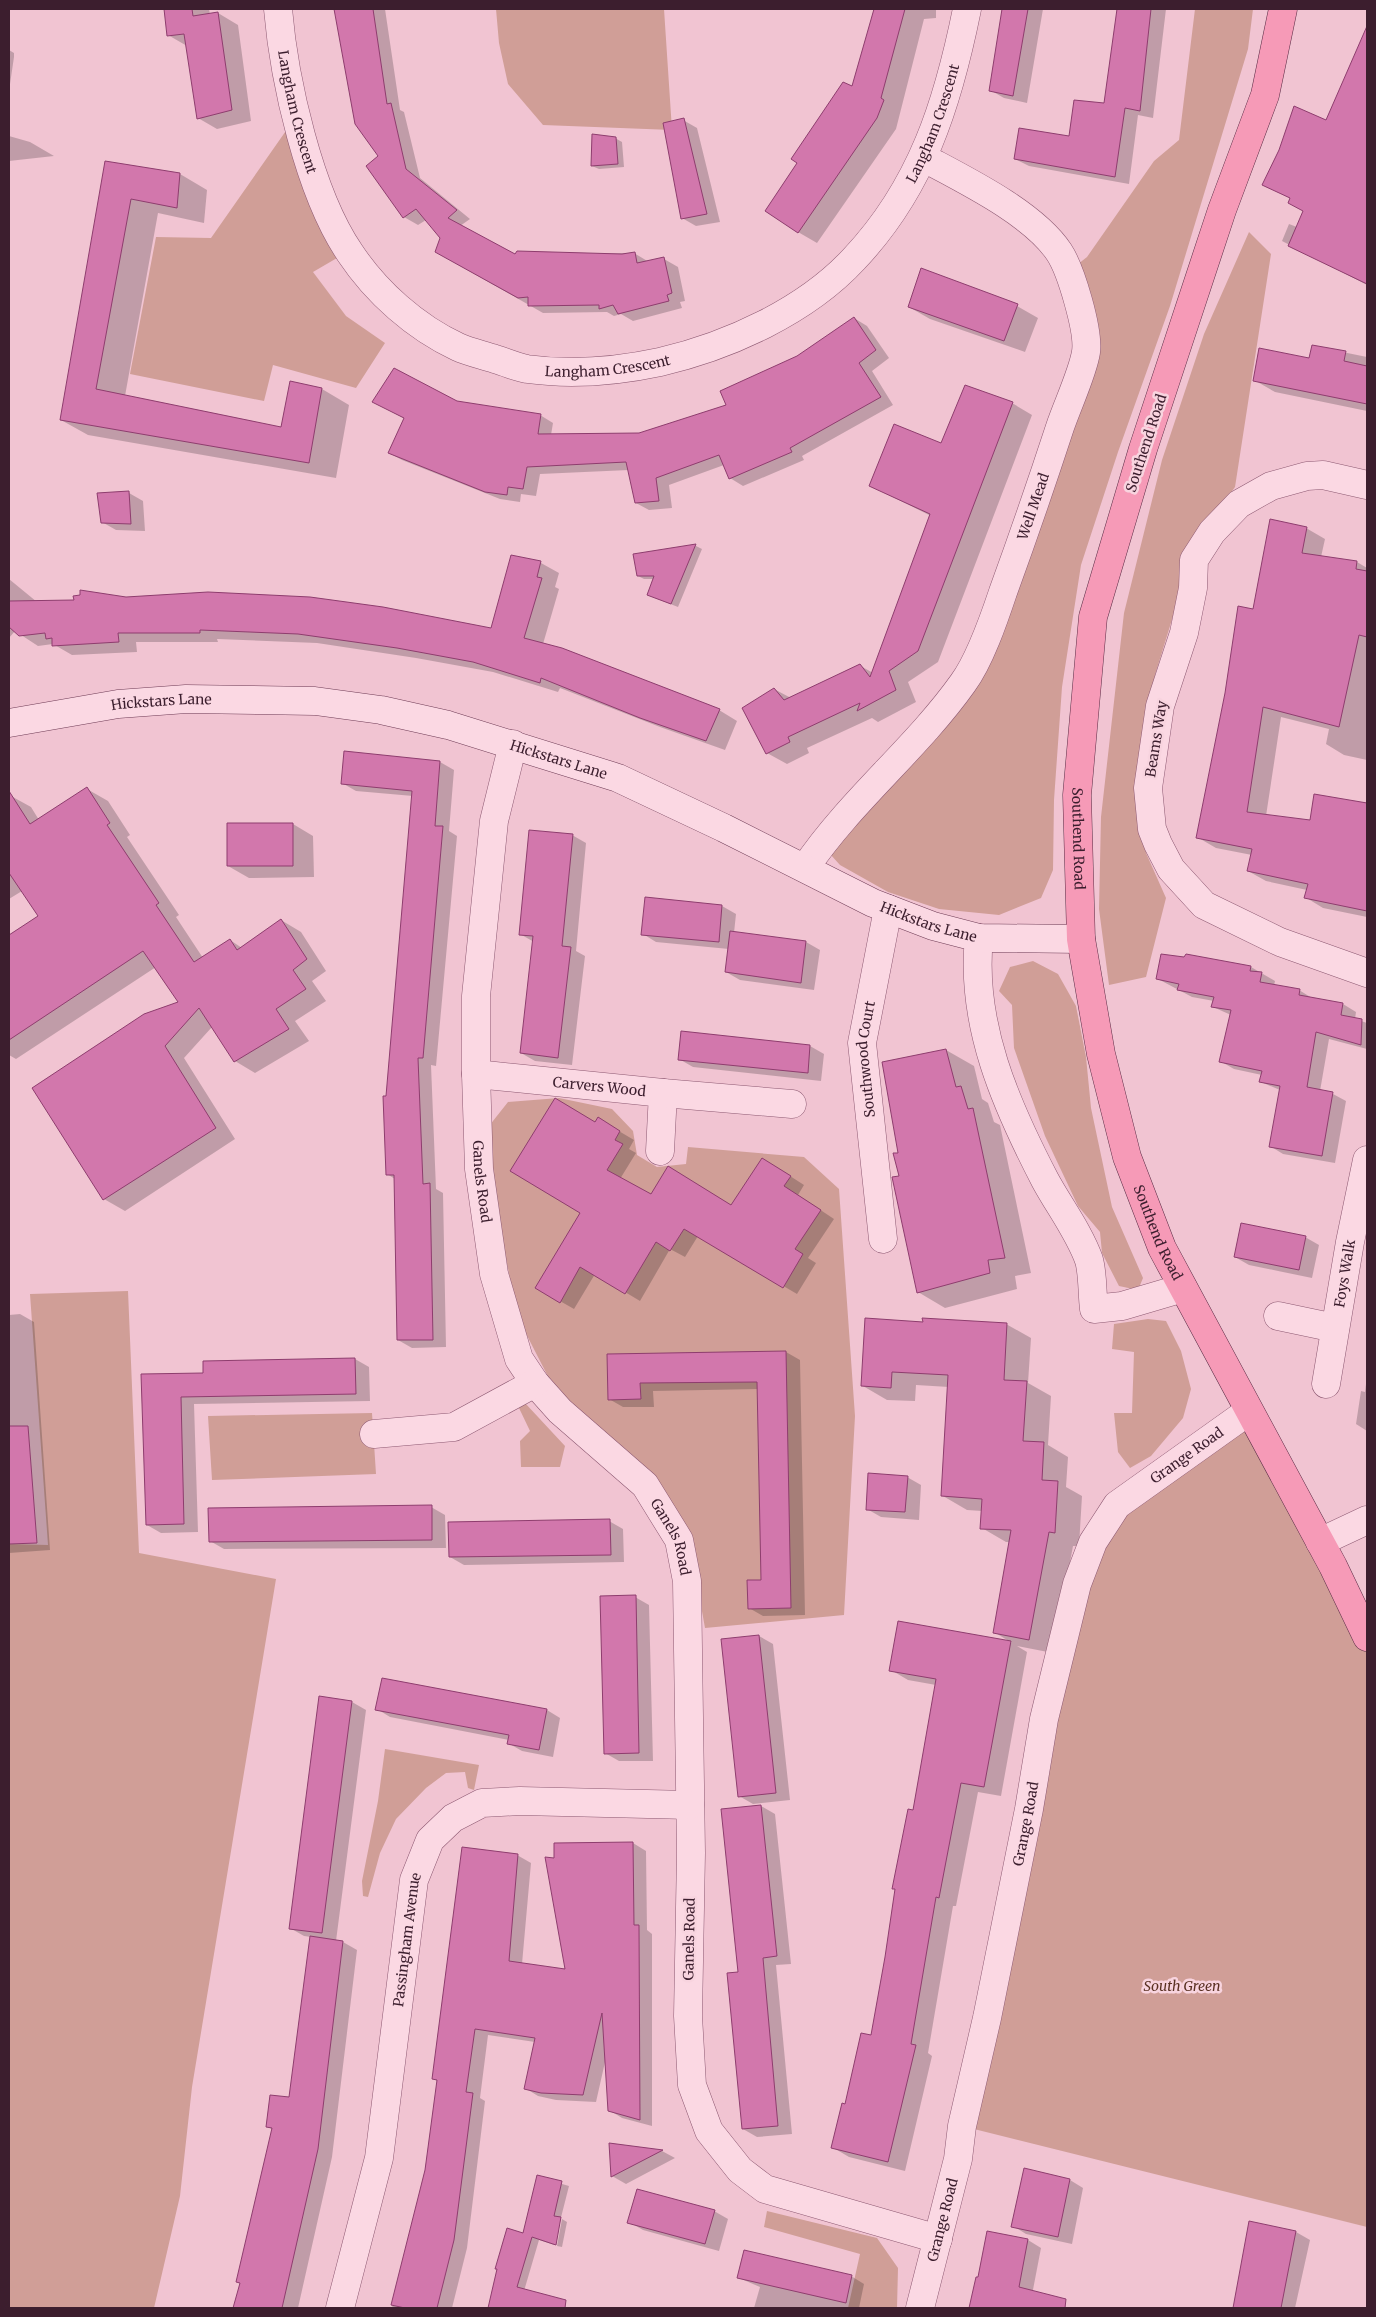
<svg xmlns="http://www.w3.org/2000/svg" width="1376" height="2317" viewBox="0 0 1376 2317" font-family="Merriweather,serif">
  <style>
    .green { fill: #d09e97 }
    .shadow { fill: #0003 }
    .building { fill: #d277ac; stroke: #8e3d6e }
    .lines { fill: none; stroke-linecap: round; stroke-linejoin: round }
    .street-casing { stroke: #8d5972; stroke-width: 29 }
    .secondary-casing { stroke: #6f3c56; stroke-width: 29 }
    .primary-casing { stroke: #5b2d46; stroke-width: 29 }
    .street { stroke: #fbd8e3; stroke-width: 28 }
    .secondary { stroke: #fbd8e3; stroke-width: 28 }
    .primary { stroke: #f69ab7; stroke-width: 28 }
    .labels { text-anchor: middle; stroke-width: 5; stroke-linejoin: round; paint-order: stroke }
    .street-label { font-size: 14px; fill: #3c1e2e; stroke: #f8d4df }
    .park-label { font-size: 14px; font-style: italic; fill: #5a3123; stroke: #f8d4df }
  </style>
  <rect width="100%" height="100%" fill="#f1c4d2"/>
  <!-- green -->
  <path class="green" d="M496,9h168l8,121 -129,-5 -35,-41 -9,-41z
    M1195,9h58l-5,40 -78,257 -52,146 -37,113 -19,122 -8,113 -1,70 -12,28 -42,17 -60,-6 -51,-17 -48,-27 -10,-11 136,-174 120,-328 -18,-80 19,-15 67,-96 25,-21z
    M297,115l52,136 -36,21 33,44 39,27 -29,45 -83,-23 -9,36 -134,-27 26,-137 55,1z
    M1249,232l22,22 -36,233 -39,54 -41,134 -12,101 3,77 20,45 -20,79 -37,8 -10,-76 2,-92 23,-204 38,-153 42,-126z
    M1033,961l25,13 18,32 10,51 5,51 21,99 31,71 -5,12 -19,-4 -17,-33 -2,-21 -22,-26 -33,-70 -31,-88 -2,-43 -13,-14 11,-24z
    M559,1098l53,11 21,22 4,24 20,12 29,-3 2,-17 116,10 35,32 16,227 -11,199 -139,13 -17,-95 -130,-137 -40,-78 -22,-109 -7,-83 19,-24z
    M128,1291l11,262 137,26 -84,508 -12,109 -26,112h-145v-764l39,1 -18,-251z
    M1148,1319l18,2 15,30 10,38 -8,29 -32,38 -21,12 -12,-16 -4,-39h18l2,-61 -22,-3 2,-25z
    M525,1403l40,43 -5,21h-39l-1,-26 10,-10 -11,-23z
    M1249,1411l118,226v590l-405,-101 131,-584z
    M372,1413l4,61 -164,6 -4,-64z
    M385,1749l94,16 -5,25 -6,-2 -3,-16 -19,1 -20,15 -30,31 -16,34 -12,44 -5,-1 -1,-15 16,-80z
    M767,2211l110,27 21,30 -1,40h-49l12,-54 -96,-27z"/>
  <!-- shadow -->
  <path class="shadow" d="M166,9h43l1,6 8,-2 20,12 13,96 -34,8 -19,-11 -11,-72 -19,-11z
    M344,9h41l15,101 4,2 16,66 50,41 -10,7 56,30 118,-3 15,9 15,-3 14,8 7,34 -5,1 2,6 -49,13 -12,-7 -7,2 -7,-4 -64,1 -93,-53 -9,-23 -15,-17 -8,5 -14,-8 -36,-51 11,-10z
    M876,9h60v9l-12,1 -28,110 -79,114 -19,-11 55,-144z
    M1003,9h40l-16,94 -23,-5 -14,-8z
    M1118,9h48l-13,109 -15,-3 -9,69 -100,-18 -14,-7 55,-22 35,-32z
    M1358,49l9,4v171l-12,28 12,6v27l-85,-44 7,-17 8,3 7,-16 -13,-12 -27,-15 62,-63z
    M9,50l5,3v4l-5,34z
    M683,120l14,8 23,94 -24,4 -14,-8z
    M9,136l21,6 24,14 -45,5z
    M615,138l7,4 2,25 -25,2 -7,-3z
    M106,162l74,12 27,16 -3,33 -46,-10 -33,183 157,33 40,-40 27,16 -13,73 -248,-43 -27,-15z
    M922,270l95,36 21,12 -13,34 -95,-33 -21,-12z
    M854,318l13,8 22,32 -17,13 21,34 -91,51 2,4 -61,26 -13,-8 -6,-13 -55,20 3,23 -23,2 -13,-7 -7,-33 -89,4 -4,22 -15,-2 -1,8 -20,-3 -98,-39 -13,-7 16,-34 -18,-10 69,-7 84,13 13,8 -2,12h88l89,-29z
    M1313,346l54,11v54l-92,-19 -21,-12 56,-20z
    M1012,403l20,12 -94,247 -30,20 8,20 -38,20 -6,-4 -65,30 2,5 -22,11 -20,-11 7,-64 17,9 68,-33 14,8 58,-157 -60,-30z
    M129,493l14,8 2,30 -29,-1 -14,-8z
    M1306,528l19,11 -4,18 36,5 10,6v192l-23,-5 -18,-11 3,-15 -48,-12 -15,99 45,6 4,-27 52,9v113l-44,-9 -18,-11 2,-7 -41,-9 -18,-10 4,-16 -36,-7 -19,-11 57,-226z
    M696,546l6,3 -24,58 -23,-9 -1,-19h-10l-6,-3 -3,-21z
    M512,557l29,6 18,10 -4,14 4,2 -16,55 176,66 18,11 -12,29 -65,-23 -100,-39 -2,4 -65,-20 -77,-14 -99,-15 -100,-4 1,3h-82l1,10 -65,3 -19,-11 -15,2 -23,-15 -6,7v-59l28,23 89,-4 365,32z
    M440,762l14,8 -5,61 8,5 -21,230 -5,-1 5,124 7,4 3,154 -34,1 -14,-8 -3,-161 -8,-5v-76l26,-302 -57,-5 -14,-8z
    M87,789l21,12 22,34 -3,2 52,78 -3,2 27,41 27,-18 12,8 39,-28 20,12 25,39 -14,10 14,20 -31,20 14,20 -54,32 -20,-12 -23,-34 -28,31 51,81 -110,72 -21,-12 76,-196 -24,-36 -140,92 -7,-4v-119l30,-20 -17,-25 -13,8v-102l2,-1 20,11 8,13z
    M293,824l20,12 1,41 -65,1 -21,-12z
    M572,835l14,8 -10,108 9,5 -13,109 -37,-4 -14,-8 13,-111 -14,-8z
    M646,899l76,7 14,8 -2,19 72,9 14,8 -6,40 -74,-10 -14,-8 3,-23 -73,-7 -13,-8z
    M1251,967l24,14 -1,5 25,4 13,8 31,6 13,8 -1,7 12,4v26l-38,-10 -9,52 13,3 13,7 -11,62 -52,-9 -13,-8 10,-56 -19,-8 1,-7 -28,-6 -14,-8 11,-46 -18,-8 1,-6 -22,-4 -34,-18z
    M810,1046l14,8 -3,27 -128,-14 -14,-8z
    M946,1050l28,16 8,33 6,4 6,19 6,3 31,148 -16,3 2,13 -72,19 -27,-16 -17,-115 -2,-23 -15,-91z
    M596,1123l16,4 22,13 -5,9 7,4 -16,26 31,17 81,10 44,-39 28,18 -6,10 36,24 -26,39 8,5 -19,31 -99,-58 -13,21 -15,-8 -30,52 -45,-27 -21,35 -37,-21 45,-75z
    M1305,1237l14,8 -7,33 -63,-13 -14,-8z
    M20,1314l14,8 16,228 -41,3v-238z
    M925,1323l81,1 25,14 -3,45 23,13 -3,49 20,12 -2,30 16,9 -3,50h-6l-20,107 -36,-7 10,6 -26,144 -23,-4 -22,114h-3l-25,147 4,3 -27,115 -56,-14 -17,-10 40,-110 64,-352 -28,-5 -17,-10 8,-48 113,21 -18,-11 17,-90h-5l-24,-14v-17l-15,-1 -24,-14 6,-109 -33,-2 -1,16 -28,-1 -24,-14z
    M786,1352l14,8 5,255 -42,1 -14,-8 14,-27 -4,-192 -106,2 1,16h-31l-14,-8 -1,-44z
    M355,1359l14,8 1,34 -176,3 4,128 -37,1 -14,-8 -4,-149 61,-2v-12z
    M1366,1384l1,1v46l-11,-7 5,-33 4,1z
    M907,1477l14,8 -2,35 -38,-3 -14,-8z
    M431,1507l14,8 1,33 -222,1 -14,-8z
    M609,1521l14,8 1,33 -160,3 -14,-8z
    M635,1597l14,8 4,156h-34l-14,-8z
    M759,1636l14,8 17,156 -37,4 -14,-8z
    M352,1702l14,8 -30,231 7,1 14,8 -25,207 -34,151h-64l7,-24 -3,-2 35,-152 -6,-4 23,-28 21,-161 -7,-1 -14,-8z
    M377,1709l170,1 13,8 -7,39 -31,-6 -14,-8 1,-3 -119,-23z
    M761,1806l14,8 16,150 -15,1 16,169 -35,3 -14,-8 -4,-156z
    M633,1843l13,8 1,79 5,4v192l-30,-8 -13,-8 -4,-48 -9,40 -40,-2 -18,-4 -13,-8 10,-46 -47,-7 -8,63 5,3 -18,147 -15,60h-60l35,-137 11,-90 -4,-2 83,-224 14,8 -9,101 45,7 -11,-111z
    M611,2145l51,6 13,7 -49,26 -14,-8z
    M538,2177l31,9 -15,59 -15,-5 -15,51 4,2 -4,15h-34l9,-39 25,-34z
    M1070,2180l13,8 -11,56 -46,-10 -13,-8z
    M714,2211l14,8 -9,32 -76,-21 -14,-8z
    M562,2219l5,3 -5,25 -5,-1z
    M1250,2223l46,9 14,8 -15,68h-61z
    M1028,2240l13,8 -9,47 5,2 -2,11h-65l7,-30z
    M851,2276l13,8 -5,24h-105l6,-21 -21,-9z"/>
  <!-- building -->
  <path class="building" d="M164,9h28l1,7 25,-4 14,98 -35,9 -13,-85 -17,2z
    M334,9h39l14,95 4,-1 15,66 51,41 -9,8 67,36 2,-3 105,3 13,-2 2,11 27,-6 8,36 -5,2 2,6 -51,13 -5,-9 -14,4v-4l-71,1v-9l-10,1 -83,-46 5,-14 -24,-29 -13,9 -37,-52 12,-10 -23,-32z
    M874,9h31l-24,89 3,2 -7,18 -79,115 -33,-22 32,-48 -6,-4 52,-77 9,4z
    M1002,9h26l-15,87 -24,-5z
    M1117,9h34l-11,102 -15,-3 -10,69 -101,-18 5,-31 50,8 5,-36 30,3z
    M1367,26v258l-79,-38 15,-35 -15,-8 2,-5 -28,-13 17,-35 15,-44 32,14z
    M684,118l23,96 -26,5 -18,-96z
    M592,134l24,3 2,27 -27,2z
    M105,161l75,12 -3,35 -46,-9 -35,190 185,38 9,-46 32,7 -13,75 -249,-43z
    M921,268l97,36 -14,37 -96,-34z
    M854,317l22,33 -17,13 22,34 -91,51 2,4 -63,27 -10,-24 -63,23 3,23 -24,2 -9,-41 -99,5 -4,22 -15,-2 -1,8 -22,-3 -97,-39 16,-35 -32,-16 22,-34 63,33 84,13 -3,20 101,-1 87,-28 -6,-14 77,-35z
    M1312,345l34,6 -2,10 23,5v38l-114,-23 6,-33 50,10z
    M965,385l48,17 -95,249 -29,20 7,19 -39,21 3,-8 -72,34 2,5 -24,12 -24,-46 32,-20 10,12 76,-36 10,13 60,-163 -61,-28 25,-62 47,19z
    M129,491l2,33 -30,-1 -4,-30z
    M1270,519l37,8 -5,26 55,8 -1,8 11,2v66l-8,-2 -20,92 -76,-20 -16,105 63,8 4,-26 53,9v108l-63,-13 4,-14 -61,-13 5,-22 -56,-11 29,-145 13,-87 15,3z
    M696,544l-25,60 -24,-9 7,-19h-17l-4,-22z
    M511,555l30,6 -4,16 5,1 -18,60 38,10 158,61 -14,32 -66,-23 -99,-40 -1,5 -67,-21 -76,-14 -99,-14 -98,-4v3h-82l1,9 -67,4v-8l-6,1 -1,-6 -26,3 -10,-9v-26l65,-1 -1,-4 7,-1v-5l46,7 82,-5 102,5 73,10 108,21z
    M344,751l96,10 -5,65h8l-20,232h-5l5,126 7,-1 3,157h-36l-3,-165h-8l-3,-79h3l26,-305 -71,-7z
    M87,787l23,36 -3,2 52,78 -3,2 38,57 36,-23 7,11 44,-31 26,40 -14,11 13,19 -30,20 13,20 -55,33 -35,-54 -34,38 51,82 -113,72 -71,-112 112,-74 34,-12 -35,-51 -134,89v-105l29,-19 -29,-43v-82l21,33z
    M227,823h66v43h-66z
    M529,830l44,4 -11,112 9,1 -13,111 -38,-5 13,-117 -14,-1z
    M645,897l77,8 -3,37 -78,-7z
    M730,931l76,10 -5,42 -76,-11z
    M1161,954l23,3 2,-3 65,12 -1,5 12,1 -2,10 40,7 -1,6 44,8 -2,12 21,4 -1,26 -45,-13 -9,55 26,5 -11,64 -53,-9 11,-61 -21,-4 3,-11 -43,-9 12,-52 -20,-3 3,-10 -37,-7 2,-6 -23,-5z
    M681,1031l129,14 -2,28 -130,-13z
    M946,1049l10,38 5,-1 7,23 5,-1 32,150 -17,2 2,13 -73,20 -25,-116 7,-1 -6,-23h5l-16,-91z
    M555,1098l40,24 3,-5 22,14 -5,9 8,4 -16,26 44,24 17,-28 63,39 31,-47 29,18 -7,10 37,24 -26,39 8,5 -20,34 -99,-59 -14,22 -14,-9 -31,52 -45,-27 -20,36 -25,-15 45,-75 -70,-42z
    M1241,1223l65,13 -7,34 -65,-13z
    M865,1318l58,4 -1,-4 85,5 -3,57 23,1 -4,60 21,1 -2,38 16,1 -3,52 -6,-1 -20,108 -36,-7 18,-103 -31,-1 2,-30 -41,-3 7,-121 -56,-3 -1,16 -30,-2z
    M786,1351l5,257 -43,1 -1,-29h14l-4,-198 -117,1 1,16 -33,1 -1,-46z
    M355,1358l1,36 -175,3 3,127 -38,1 -5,-151 62,-1v-12z
    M9,1426h19l9,117 -28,1z
    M868,1473l40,3 -3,36 -39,-2z
    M432,1505v35l-223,2 -1,-34z
    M610,1519l1,36 -162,2 -1,-35z
    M636,1595l3,158 -35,1 -4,-158z
    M898,1621l113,20 -27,146 -23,-4 -22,115 -3,-1 -25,147 5,1 -28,117 -57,-14 11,-45 3,1 16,-71 10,2 14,-78 10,-68h-3l16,-80 5,1 23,-131 -47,-8z
    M759,1635l17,158 -38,4 -17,-158z
    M382,1678l165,31 -8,41 -32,-6 2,-9 -134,-25z
    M319,1696l33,5 -30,232 -33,-4z
    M761,1805l16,151 -14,2 15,168 -36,3 -15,-156 11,-1 -17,-163z
    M633,1842l1,83h5l1,195 -32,-9 -6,-98 -19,82 -42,-2 -17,-4 11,-51 -60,-9 -9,63 7,1 -19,147 -17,68h-32l-14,-3 34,-135 12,-90 -5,-1 30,-232 56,7 -9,107 56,8 -20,-112 9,1v-15z
    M310,1936l33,5 -25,208 -36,159h-49l7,-25 -4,-1 36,-154 -6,-1 4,-32 19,2z
    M609,2143l54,7 -52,27z
    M1024,2168l46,11 -12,58 -47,-10z
    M537,2175l25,6 -8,35 7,1 -5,28 -24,-8 -15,50 49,13 -1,8h-77l9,-39h-2l12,-41 16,5z
    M637,2189l78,21 -10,34 -78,-21z
    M1249,2221l47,10 -15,77h-48z
    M987,2231l41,8 -9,48 47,12 -1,9h-96l7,-31h2z
    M744,2250l108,25 -6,28 -109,-25z"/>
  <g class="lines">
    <defs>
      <g id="street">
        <path id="s1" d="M278,9c6,71 31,184 72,244 26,39 65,74 108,94 11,5 25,8 37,12 10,3 21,8 32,10 43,6 91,2 133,-7 69,-16 146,-51 194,-103 68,-72 94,-156 113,-250"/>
        <path d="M1367,485l-44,-10 -16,1 -36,10 -32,18 -27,28 -18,28 -1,28 -9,45 -24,73 -12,82 4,41 6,15 13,25 33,36 76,37 87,31"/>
        <path id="s2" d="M513,744l-19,77 -18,175v78l3,95 15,105 25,85 16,24 25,28 85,74 34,55 8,41 4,272 -3,163 4,69 17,46 31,39 25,19 173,50"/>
        <path id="s3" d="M805,868c46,-68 111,-119 158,-185 17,-23 31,-64 40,-91 20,-55 39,-110 57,-165 7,-21 23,-55 26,-75 3,-21 -15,-82 -27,-100 -26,-39 -94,-72 -135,-94"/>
        <path d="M979,938c-9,86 27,167 66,242 14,26 34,52 44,80 4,14 3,33 5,49l28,-3 61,-18"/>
        <path id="s4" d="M476,1074l187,19 -3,58"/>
        <path d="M663,1093l129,11"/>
        <path id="s5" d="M883,1239l-21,-196 26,-134"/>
        <path d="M1278,1316l57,12"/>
        <path id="s6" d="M1326,1384l24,-142 17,-82"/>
        <path d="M374,1434l80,-7 81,-44"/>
        <path d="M1320,1542l47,-22"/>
        <path id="s7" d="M340,2308l39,-150 35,-278 16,-40 23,-22 29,-15 38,-2 170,4"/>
        <path id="s8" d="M920,2308l38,-149 4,-33 25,-108 42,-209 15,-90 33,-135 16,-42 24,-37 132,-94"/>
      </g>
      <g id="secondary">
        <path id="s9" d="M9,723l109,-19 68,-5 129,2 66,9 67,15 170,53 106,50 149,75 60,23 46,12 102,1"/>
      </g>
      <g id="primary">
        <path id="s10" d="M1283,9l-18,86 -43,115 -79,239 -50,168 -16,178 4,144 20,115 26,103 35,91 171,318 34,71"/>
      </g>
    </defs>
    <!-- street casing -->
    <use href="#street" class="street-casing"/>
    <!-- secondary casing -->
    <use href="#secondary" class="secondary-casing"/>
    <!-- primary casing -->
    <use href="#primary" class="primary-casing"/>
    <!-- street -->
    <use href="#street" class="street"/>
    <!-- secondary -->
    <use href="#secondary" class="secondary"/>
    <!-- primary -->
    <use href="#primary" class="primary"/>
  </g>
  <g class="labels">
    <!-- street labels -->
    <g class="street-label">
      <text dy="5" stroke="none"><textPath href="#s1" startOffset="105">Langham Crescent</textPath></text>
      <text dy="5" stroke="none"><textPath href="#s1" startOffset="989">Langham Crescent</textPath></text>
      <text dy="5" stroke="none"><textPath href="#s1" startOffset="555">Langham Crescent</textPath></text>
      <text transform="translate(1146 443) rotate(-72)" y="5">Southend Road</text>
      <text dy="5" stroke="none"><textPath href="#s3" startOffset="434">Well Mead</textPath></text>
      <text dy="5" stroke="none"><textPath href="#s9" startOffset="154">Hickstars Lane</textPath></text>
      <text transform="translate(1156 739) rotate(-81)" y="5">Beams Way</text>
      <text dy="5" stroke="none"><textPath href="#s9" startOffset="559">Hickstars Lane</textPath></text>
      <text dy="5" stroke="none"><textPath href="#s10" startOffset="860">Southend Road</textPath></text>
      <text dy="5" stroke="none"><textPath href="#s9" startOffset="964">Hickstars Lane</textPath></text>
      <text dy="5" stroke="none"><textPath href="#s5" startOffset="181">Southwood Court</textPath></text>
      <text dy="5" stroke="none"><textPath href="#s4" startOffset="124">Carvers Wood</textPath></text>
      <text dy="5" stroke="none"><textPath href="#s2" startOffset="441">Ganels Road</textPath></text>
      <text dy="5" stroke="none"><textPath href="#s10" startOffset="1265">Southend Road</textPath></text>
      <text dy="5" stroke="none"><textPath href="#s6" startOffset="112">Foys Walk</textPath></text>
      <text dy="5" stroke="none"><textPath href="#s8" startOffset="916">Grange Road</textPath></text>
      <text dy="5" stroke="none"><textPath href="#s2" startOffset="861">Ganels Road</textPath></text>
      <text dy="5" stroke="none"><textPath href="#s8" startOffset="496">Grange Road</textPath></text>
      <text transform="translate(689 1939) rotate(-89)" y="5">Ganels Road</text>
      <text dy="5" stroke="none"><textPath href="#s7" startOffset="375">Passingham Avenue</textPath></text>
      <text dy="5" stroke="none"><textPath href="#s8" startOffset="91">Grange Road</textPath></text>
    </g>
    <!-- park labels -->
    <g class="park-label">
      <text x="1182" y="1991">South Green</text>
    </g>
  </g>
  <!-- border -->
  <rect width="1376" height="2317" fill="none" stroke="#3c1e2e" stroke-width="20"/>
</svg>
